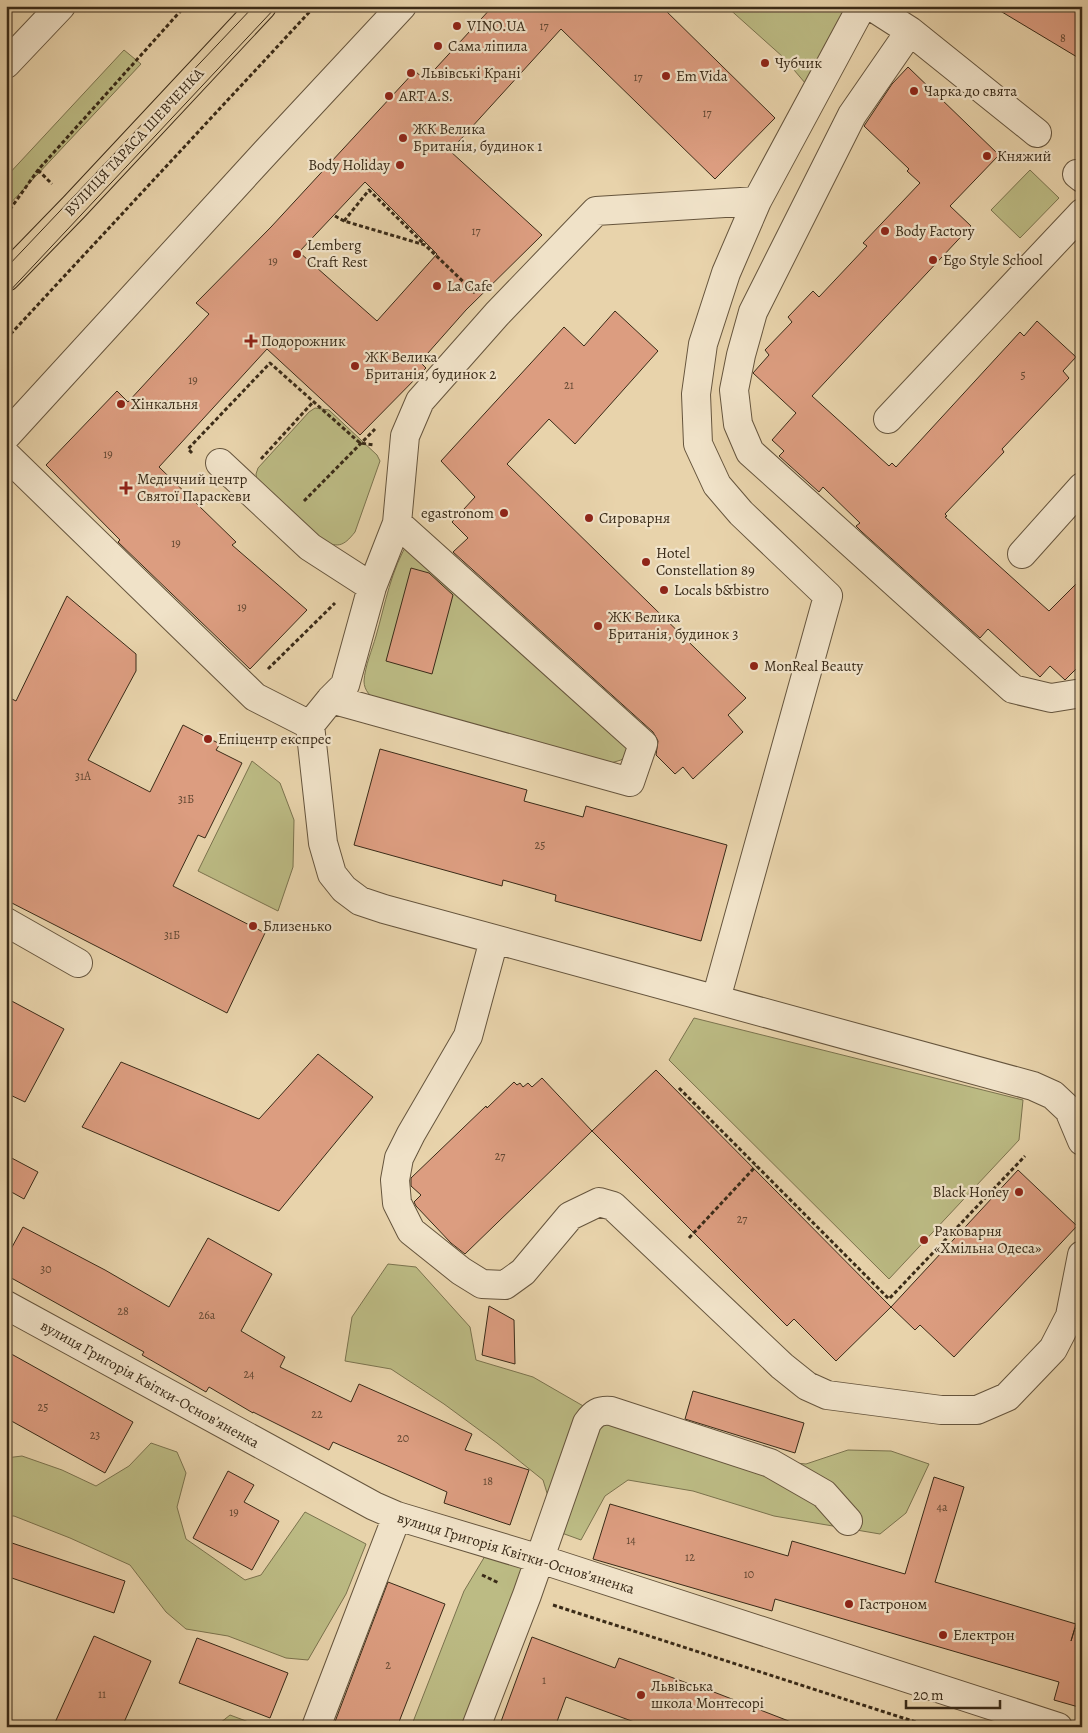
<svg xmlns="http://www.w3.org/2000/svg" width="1088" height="1733" viewBox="0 0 1088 1733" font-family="Alegreya,serif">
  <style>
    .green { fill: #bcbb84; stroke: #7b734e }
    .building { fill: #dc9d80; stroke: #3a2b18; fill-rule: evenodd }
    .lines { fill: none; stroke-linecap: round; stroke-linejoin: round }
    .minor-casing { stroke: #66553d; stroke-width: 30 }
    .major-casing { stroke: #3a2b18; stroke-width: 30 }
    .path { stroke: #3a2b18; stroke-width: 3; stroke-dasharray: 4 2.5; stroke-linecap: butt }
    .minor { stroke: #f0e2c8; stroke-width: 28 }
    .major { stroke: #e8d3ab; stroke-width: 28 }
    .tram { stroke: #3a2b18; stroke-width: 1 }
    .poi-dot { fill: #8f2418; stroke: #f0e2c8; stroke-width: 2 }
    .labels { text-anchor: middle; stroke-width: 4.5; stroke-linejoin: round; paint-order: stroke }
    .number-label { font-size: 12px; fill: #624832 }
    .poi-label { font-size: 15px; fill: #3a2b18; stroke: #f0e2c8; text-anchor: start }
    .street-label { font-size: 15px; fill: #3a2b18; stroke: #f0e2c8 }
  </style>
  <rect width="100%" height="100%" fill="#e8d3ab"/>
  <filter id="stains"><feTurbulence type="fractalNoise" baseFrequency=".004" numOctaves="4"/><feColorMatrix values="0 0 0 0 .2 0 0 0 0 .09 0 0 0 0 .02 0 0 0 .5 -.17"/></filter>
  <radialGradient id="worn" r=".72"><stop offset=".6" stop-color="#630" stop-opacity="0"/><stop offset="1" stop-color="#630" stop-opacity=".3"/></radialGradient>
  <!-- green -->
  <path class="green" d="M726,6h115l16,9 -46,75 -28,-33z
    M124,50l17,14 -135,144v-31z
    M1030,170l29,28 -39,40 -29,-28z
    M315,408l14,2 48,45 3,6 -25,71c-12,15 -17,16 -35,8l-63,-58 -1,-8 2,-6 51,-56z
    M409,541l211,179 10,32 -9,8 -10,3 -232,-61c-8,-5 -15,-11 -15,-21 1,-15 8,-31 12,-45 9,-31 15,-67 33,-95z
    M252,761l28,22 14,37 -1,47 -15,44 -80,-40z
    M694,1018l329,82 -4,40 -130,139 -220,-219z
    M388,1264l28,3 54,60 6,33 57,17 52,30 135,49 86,8 42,-14 43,1 38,13 -23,49 -26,21 -106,-18 -81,-25 -65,-11 -23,16 -24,44 -22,-8 -16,-52 -46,-37 -53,-39 -53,-35 -46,-8 7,-44z
    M151,1443l26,9 9,21 -9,34 9,32 59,41 16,-5 44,-63 61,32 -20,50 -38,66 -22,-2 -58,-22 -42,-7 -20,-17 -36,-47 -60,-27 -56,-22h-8v-58l16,-2 40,14 34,16 33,-20z
    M488,1551l41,17 -60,159h-58l53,-136z
    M230,1715l32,12h-47z"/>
  <!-- building -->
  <path class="building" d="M493,6h168l114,112 -60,61 -154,-150 -111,122 92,84 -76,75 -46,52 6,6 -66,67 -93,-86 -108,118 77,75 -4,3 75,65 -57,59 -132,-127 2,-2 -74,-75 71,-74 11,11 81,-88 -13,-11 75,-76 144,-156 10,9zM365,182l72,72 -60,67 -78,-69z
    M992,6h90v54z
    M908,67l91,88 -49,51 21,20 -159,170 77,70 3,-3 4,4 124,-135 4,4 13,-15 39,36 -13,14 6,7 -67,71 2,3 -59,62 2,2 -2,1 104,94 33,-33v85l-17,17 -15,-14 -10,11 -52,-48 -8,9 -118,-106 -6,-6 4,-3 -37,-36 -4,5 -40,-36 5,-5 -12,-11 24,-27 -43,-40 16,-18 -4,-5 27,-28 -4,-5 25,-26 6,6 48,-51 -4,-3 57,-60 -13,-12 2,-2 -45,-43 28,-42z
    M615,311l43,40 -83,93 -26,-25 -42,45 239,234 -18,17 15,17 -50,47 -10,-12 -8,7 -19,-19 2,-14 -5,-9 -200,-180 15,-14 -16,-16 23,-25 -34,-36 123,-134 20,19z
    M411,568l18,5 24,22 -21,79 -46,-13z
    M67,596l69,58v17l-48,89 62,32 33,-67 37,19 -4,6 26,13 -37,75 -7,-3 -25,51 92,47 -38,80 -221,-113v-204l10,5z
    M380,749l147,41 -3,11 59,16 3,-11 141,39 -26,96 -146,-40 1,-6 -53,-15 -1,6 -148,-41z
    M6,998l58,31 -39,73 -19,-9z
    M318,1054l55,43 -94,114 -197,-84 39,-65 138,57z
    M656,1070l235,237 -55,54 -42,-42 -7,7 -195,-195z
    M542,1078l50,53 -127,123 -14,-11 -35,-37 -2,-4 7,-7 -10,-9v-8l75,-72 1,2 27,-26 3,3 3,-2 3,4 5,-4 4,4z
    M6,1155l32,17 -14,27 -18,-10z
    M1018,1170l59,56 -123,131 -34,-32 -5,5 -24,-23z
    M23,1227l82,43 64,37 39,-69 64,36 -31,57 44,26 -5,10 71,35 8,-18 113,50 -7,16 64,20 -19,55 -66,-22 3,-11 -114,-50 -4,8 -76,-38v1l-44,-26 -3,5 -64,-37 2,-3 -138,-77v-17z
    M489,1306l25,14 1,44 -33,-9z
    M6,1351l127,71 -28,51 -99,-55z
    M693,1391l111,32 -9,30 -110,-34z
    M228,1471l26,14 -10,17 35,19 -27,49 -59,-32z
    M934,1477l30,10 -29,95 141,42 -5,17 4,-13 7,1v79l-28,-8 5,-18 -284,-83 -3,12 -179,-52 17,-55 178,52 4,-15 113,33z
    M6,1541l119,40 -11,32 -108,-37z
    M388,1582l57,22 -48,123h-64z
    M94,1636l57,25 -29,66h-69z
    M532,1637l83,31 4,-10 87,32v-1l93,36v2h-151l-82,-30 -11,30h-56z
    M197,1638l91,35 -18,45 -91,-35z"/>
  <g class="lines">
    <defs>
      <path id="minor" d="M871,6l39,25 127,102
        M910,31l-58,84 -99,197 -12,43 -7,35 4,34 12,28 263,237 38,9 31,-5
        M6,64l55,-58
        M1077,174l5,4
        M757,201l-161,10 -99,103 -77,87 -15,35 -8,87 -25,64 -27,98 -14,14 -21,26 13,118 9,31 12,15 16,12 24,8 649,177 20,9 16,15 13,31
        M888,419l194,-206
        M6,436l260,-284 136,-146
        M6,455l249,242 55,28
        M220,463l90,84 62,40
        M1022,554l60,-67
        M331,699l299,83 13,-38 -246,-221
        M6,922l72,41
        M494,940l-26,96 -57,98 -12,24 -4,22 2,23 14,28 50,40 21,13 23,1 18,-13 47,-56 29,-14 14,4 169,160 25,20 20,9 114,15h36l30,-13 46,-48 17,-33 12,-61
        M716,999l112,-403 -87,-83 -24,-28 -19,-41 -2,-50 7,-50 23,-71 31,-72 105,-195
        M6,1305l368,201 23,10 143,43 518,168
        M316,1727l81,-211
        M476,1727l51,-132 60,-172c7,-10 12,-13 24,-12l159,52 54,31 24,27"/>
      <path id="major" d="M6,277l68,-70 188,-201"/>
    </defs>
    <!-- minor casing -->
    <use href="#minor" class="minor-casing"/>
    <!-- major casing -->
    <use href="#major" class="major-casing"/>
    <!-- path -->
    <path class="path" d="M38,170l14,14
      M6,215l32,-45 147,-164
      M335,216l9,5 81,24 50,48
      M344,221l25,-31 56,55
      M6,339l309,-333
      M192,453l-4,-4 82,-86 90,80 14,2
      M261,459l52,-57
      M304,501l71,-72
      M268,669l67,-66
      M679,1088l210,211 136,-143
      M689,1238l67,-72
      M482,1575l17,8
      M553,1605l378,122"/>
    <!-- minor -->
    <use href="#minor" class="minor"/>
    <!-- major -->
    <use href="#major" class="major"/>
    <!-- tram -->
    <path class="tram" d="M6,268l248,-262
      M6,295l271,-289"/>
  </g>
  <!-- markers -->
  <g class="poi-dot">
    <circle cx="457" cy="26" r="5"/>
    <circle cx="438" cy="46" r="5"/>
    <circle cx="765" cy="63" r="5"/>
    <circle cx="411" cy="73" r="5"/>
    <circle cx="666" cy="76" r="5"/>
    <circle cx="914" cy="91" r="5"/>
    <circle cx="389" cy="96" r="5"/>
    <circle cx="403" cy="138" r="5"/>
    <circle cx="987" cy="156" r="5"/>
    <circle cx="400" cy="165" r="5"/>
    <circle cx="885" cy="231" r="5"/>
    <circle cx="297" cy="254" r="5"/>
    <circle cx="933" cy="260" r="5"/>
    <circle cx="437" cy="286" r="5"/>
    <path d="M248.5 333.5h5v5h5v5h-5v5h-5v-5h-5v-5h5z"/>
    <circle cx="355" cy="366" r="5"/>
    <circle cx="121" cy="404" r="5"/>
    <path d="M123.5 480.5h5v5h5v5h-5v5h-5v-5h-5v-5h5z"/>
    <circle cx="504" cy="513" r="5"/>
    <circle cx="589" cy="518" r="5"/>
    <circle cx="646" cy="562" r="5"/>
    <circle cx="664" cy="590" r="5"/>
    <circle cx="598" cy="626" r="5"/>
    <circle cx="754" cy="666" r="5"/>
    <circle cx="208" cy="739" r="5"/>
    <circle cx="253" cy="926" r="5"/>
    <circle cx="1019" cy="1192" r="5"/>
    <circle cx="924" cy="1240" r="5"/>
    <circle cx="849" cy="1604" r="5"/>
    <circle cx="943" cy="1635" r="5"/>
    <circle cx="641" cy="1695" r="5"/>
  </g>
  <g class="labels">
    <!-- number labels -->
    <g class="number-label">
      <text x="544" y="30">17</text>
      <text x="1063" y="42">8</text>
      <text x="638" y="81">17</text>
      <text x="707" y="117">17</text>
      <text x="476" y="235">17</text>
      <text x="273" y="265">19</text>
      <text x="1023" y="379">5</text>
      <text x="193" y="384">19</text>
      <text x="569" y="389">21</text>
      <text x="108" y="458">19</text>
      <text x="176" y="547">19</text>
      <text x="242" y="611">19</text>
      <text x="83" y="780">31А</text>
      <text x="186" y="803">31Б</text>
      <text x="540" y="849">25</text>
      <text x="172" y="939">31Б</text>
      <text x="500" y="1160">27</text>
      <text x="742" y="1223">27</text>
      <text x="46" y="1273">30</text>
      <text x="123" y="1315">28</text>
      <text x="207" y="1319">26а</text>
      <text x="249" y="1378">24</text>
      <text x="43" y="1411">25</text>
      <text x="317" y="1418">22</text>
      <text x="95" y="1439">23</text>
      <text x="403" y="1442">20</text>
      <text x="488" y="1485">18</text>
      <text x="942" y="1511">4а</text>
      <text x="234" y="1516">19</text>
      <text x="631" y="1544">14</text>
      <text x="690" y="1561">12</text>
      <text x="749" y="1578">10</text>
      <text x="388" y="1669">2</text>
      <text x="544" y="1684">1</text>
      <text x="102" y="1698">11</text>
    </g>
    <!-- poi labels -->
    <g class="poi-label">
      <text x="467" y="31">VINO.UA</text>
      <text x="448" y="51">Сама ліпила</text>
      <text x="775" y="68">Чубчик</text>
      <text x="421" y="78">Львівські Крані</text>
      <text x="676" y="81">Em Vida</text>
      <text x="924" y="96">Чарка до свята</text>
      <text x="399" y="101">ART A.S.</text>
      <text x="413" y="134">ЖК Велика<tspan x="413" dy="17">Британія, будинок 1</tspan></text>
      <text x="997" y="161">Княжий</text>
      <text x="390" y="170" text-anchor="end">Body Holiday</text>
      <text x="895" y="236">Body Factory</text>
      <text x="307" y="250">Lemberg<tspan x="307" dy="17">Craft Rest</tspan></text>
      <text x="943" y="265">Ego Style School</text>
      <text x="447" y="291">La Cafe</text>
      <text x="261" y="346">Подорожник</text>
      <text x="365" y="362">ЖК Велика<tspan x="365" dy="17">Британія, будинок 2</tspan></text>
      <text x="131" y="409">Хінкальня</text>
      <text x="137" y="484">Медичний центр<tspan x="137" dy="17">Святої Параскеви</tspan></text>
      <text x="494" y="518" text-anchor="end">egastronom</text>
      <text x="599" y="523">Сироварня</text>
      <text x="656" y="558">Hotel<tspan x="656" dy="17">Constellation 89</tspan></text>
      <text x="674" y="595">Locals b&amp;bistro</text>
      <text x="608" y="622">ЖК Велика<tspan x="608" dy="17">Британія, будинок 3</tspan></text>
      <text x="764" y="671">MonReal Beauty</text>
      <text x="218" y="744">Епіцентр експрес</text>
      <text x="263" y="931">Близенько</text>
      <text x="1009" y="1197" text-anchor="end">Black Honey</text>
      <text x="934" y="1236">Раковарня<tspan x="934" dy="17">«Хмільна Одеса»</tspan></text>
      <text x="859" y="1609">Гастроном</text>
      <text x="953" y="1640">Електрон</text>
      <text x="651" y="1691">Львівська<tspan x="651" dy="17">школа Монтесорі</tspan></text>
    </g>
    <!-- street labels -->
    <g class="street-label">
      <text transform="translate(134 142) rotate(-47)" y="5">ВУЛИЦЯ ТАРАСА ШЕВЧЕНКА</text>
      <text transform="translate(150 1384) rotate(29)" y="5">вулиця Григорія Квітки-Основʼяненка</text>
      <text transform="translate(516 1553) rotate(17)" y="5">вулиця Григорія Квітки-Основʼяненка</text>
    </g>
  </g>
  <!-- margin -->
  <rect width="1088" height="1733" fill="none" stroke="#e8d3ab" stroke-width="25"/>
  <rect x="8" y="8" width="1073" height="1718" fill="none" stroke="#3a2b18" stroke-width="2.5"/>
  <rect x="12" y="12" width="1063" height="1708" fill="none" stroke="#3a2b18"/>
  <!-- scale -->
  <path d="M906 1700v8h94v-8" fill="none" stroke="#3a2b18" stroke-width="2.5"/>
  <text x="913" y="1700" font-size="15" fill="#3a2b18" stroke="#f0e2c8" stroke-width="4" paint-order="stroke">20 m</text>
  <rect width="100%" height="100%" filter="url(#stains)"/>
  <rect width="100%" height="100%" fill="url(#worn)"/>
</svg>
